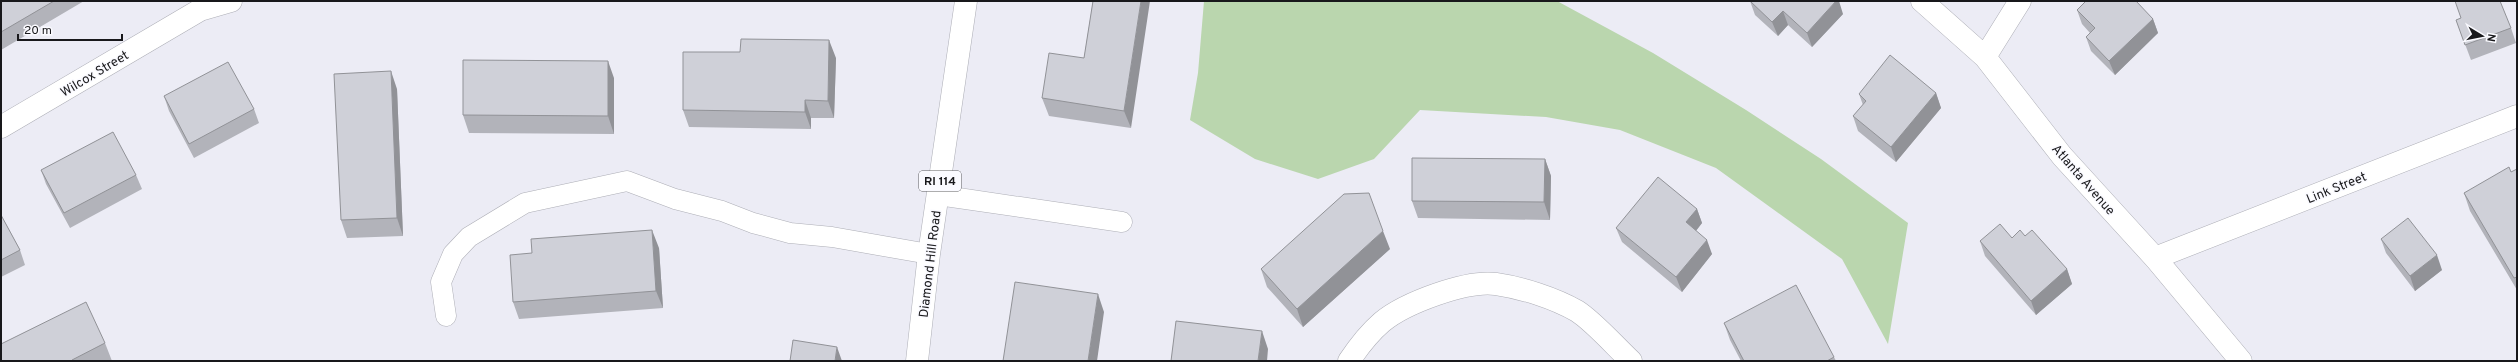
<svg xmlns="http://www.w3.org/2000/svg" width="2518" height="362" viewBox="0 0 2518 362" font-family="Overpass,sans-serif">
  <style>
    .green { fill: #bad6ae }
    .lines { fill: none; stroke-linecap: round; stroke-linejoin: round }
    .service-casing { stroke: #adaeb6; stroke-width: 21 }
    .minor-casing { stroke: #adaeb6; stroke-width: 23 }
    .primary-casing { stroke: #adaeb6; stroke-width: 23 }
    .service { stroke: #fff; stroke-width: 20 }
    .minor { stroke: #fff; stroke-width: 22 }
    .primary { stroke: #fff; stroke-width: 22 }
    .wall { fill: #b2b3ba }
    .shaded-wall { fill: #919297 }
    .building { fill: #cfd0d8; stroke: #919297 }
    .labels { text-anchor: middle; stroke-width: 3; stroke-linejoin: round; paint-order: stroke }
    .shield { fill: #fafaff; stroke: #5c5c5f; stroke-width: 1 }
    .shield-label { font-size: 12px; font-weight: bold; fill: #18181b }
    .street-label { font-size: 13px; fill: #18181b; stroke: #fafaff }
  </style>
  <rect width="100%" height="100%" fill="#ececf5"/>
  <!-- green -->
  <path class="green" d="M1204,1h353l96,52 93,57 75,49 87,64 -20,121 -46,-85 -126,-91 -96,-38 -74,-13 -126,-7 -46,49 -56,20 -63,-20 -65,-39 8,-47z"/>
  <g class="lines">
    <defs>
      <path id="service" d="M938,195l184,27
        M446,316l-5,-34 12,-28 16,-17 56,-34 102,-22 48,18 47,12 31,12 37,10 42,4 97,17"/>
      <path id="minor" d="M1922,1l63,56 77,99 93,102 86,103
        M1985,57l35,-56
        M1,127l199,-117 31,-9
        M2155,258l362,-142
        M1349,361c10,-15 19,-27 33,-39 23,-19 84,-42 114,-38 27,4 58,14 81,27 16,10 39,36 54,50"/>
      <path id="primary" d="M917,361l12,-107 37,-253"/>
    </defs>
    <!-- service casing -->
    <use href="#service" class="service-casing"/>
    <!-- minor casing -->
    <use href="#minor" class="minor-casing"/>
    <!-- primary casing -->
    <use href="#primary" class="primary-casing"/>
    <!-- service -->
    <use href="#service" class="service"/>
    <!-- minor -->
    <use href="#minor" class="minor"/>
    <!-- primary -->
    <use href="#primary" class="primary"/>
  </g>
  <!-- wall -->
  <path class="wall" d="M1,1h83l-83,49z
    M1093,1l38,127 -82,-12 -7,-18 42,-40z
    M1750,1l93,13 -31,33 -24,-22 -10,11 -23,-21z
    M2077,10l76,9 5,14 -43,42 -24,-24 -5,-14 4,-4 -8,-9z
    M2456,20l55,8 5,15 -45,17z
    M836,58l-2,60h-23v11l-122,-2 -6,-17z
    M614,78v56l-145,-1 -6,-18z
    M397,89l6,147 -56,2 -6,-18z
    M1936,93l5,15 -45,54 -38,-31 -5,-15 10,-11 -4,-11z
    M164,96l90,13 5,14 -65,35 -25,-47z
    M1545,159l6,17 -1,44 -132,-2 -6,-17z
    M2517,169v121l-47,-79 -6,-18 47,-21z
    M41,170l95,5 6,14 -72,39 -24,-44z
    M1697,209l5,14 -6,8 16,23 -30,38 -60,-50 -6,-14z
    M1,215l19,35 5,15 -24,12z
    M2025,236l42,33 5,15 -36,31 -51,-59 -5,-15z
    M2381,239l61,31 -27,21 -29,-38z
    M659,248l4,60 -144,11 -6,-17z
    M1390,249l-87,78 -36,-40 -6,-18z
    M1724,323l110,34 2,4h-95l-11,-21z
    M105,343l7,18h-111z"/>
  <!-- shaded-wall -->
  <path class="shaded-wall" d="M1141,1h9l-19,127 -7,-17z
    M1836,1h3l4,13 -31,33 -5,-14z
    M1783,11l5,14 -10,11 -6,-14z
    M2153,19l5,14 -43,42 -6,-14z
    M829,40l7,18 -2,60 -6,-17z
    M608,61l6,17v56l-6,-18z
    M391,71l6,18 6,147 -6,-18z
    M1936,93l5,15 -45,54 -5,-15z
    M805,100l6,18v11l-6,-17z
    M1545,159l6,17 -1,44 -6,-18z
    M1697,209l5,14 -11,14 -5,-15z
    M652,230l7,18 4,60 -7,-17z
    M1383,231l7,18 -87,78 -6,-18z
    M1707,240l5,14 -30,38 -6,-15z
    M2437,255l5,15 -27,21 -5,-15z
    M2067,269l5,15 -36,31 -5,-14z
    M1098,294l6,18 -7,49h-9z
    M1262,331l6,18 -1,12h-9z
    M837,347l5,14h-7z"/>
  <!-- building -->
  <path class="building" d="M1,1h53l-53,31z
    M1093,1h48l-17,110 -82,-13 7,-45 35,5z
    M1750,1h86l-29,32 -24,-22 -11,11z
    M2086,1h50l17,18 -44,42 -23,-24 9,-9 -18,-18z
    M2455,1h45l11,27 -46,17 -9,-25 5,-2z
    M741,39l88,1 -1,61 -23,-1v12l-122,-2v-58h57z
    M1890,55l46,38 -45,54 -38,-31 13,-15 -7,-7z
    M463,60l145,1v55l-145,-1z
    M228,62l26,47 -65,35 -25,-48z
    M391,71l6,147 -56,2 -7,-146z
    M113,132l23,43 -72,38 -23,-43z
    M1412,158l133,1 -1,43 -132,-1z
    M2509,167l2,5 6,-3v108l-3,1 -50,-85z
    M1658,177l39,32 -11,13 21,18 -31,37 -60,-49z
    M1369,193l14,38 -86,78 -36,-40 83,-75z
    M1,215l19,35 -19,10z
    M2408,218l29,37 -27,21 -29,-37z
    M2000,224l12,14 8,-8 5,6 7,-6 35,39 -36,32 -51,-60z
    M652,230l4,61 -143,11 -3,-47 22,-2 -1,-14z
    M1015,282l83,12 -10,67h-85z
    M1796,285l38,72 -7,4h-83l-20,-38z
    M86,302l19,41 -33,17 1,1h-72v-17z
    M1176,321l86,10 -4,30h-87z
    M793,340l44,7 -2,14h-45z"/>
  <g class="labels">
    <!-- shield labels -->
    <rect class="shield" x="919" y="171" width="42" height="20" rx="3"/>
    <g class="shield-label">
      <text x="940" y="185">RI 114</text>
    </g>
    <!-- street labels -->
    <g class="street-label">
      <text transform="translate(94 73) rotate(-31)" y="5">Wilcox Street</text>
      <text transform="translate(2084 179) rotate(49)" y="5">Atlanta Avenue</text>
      <text transform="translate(2336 187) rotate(-22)" y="5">Link Street</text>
      <text transform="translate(929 264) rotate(-83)" y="5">Diamond Hill Road</text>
    </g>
  </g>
  <!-- border -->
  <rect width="2518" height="362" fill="none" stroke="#18181b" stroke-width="4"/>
  <!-- north arrow -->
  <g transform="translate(2482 36) rotate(100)" stroke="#fafaff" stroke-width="3" paint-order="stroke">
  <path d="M0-3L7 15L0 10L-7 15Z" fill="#18181b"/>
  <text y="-6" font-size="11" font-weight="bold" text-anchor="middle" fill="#18181b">N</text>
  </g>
  <!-- scale -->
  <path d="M18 34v6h104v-6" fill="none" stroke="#18181b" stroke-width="2"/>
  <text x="24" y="34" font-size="12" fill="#18181b" stroke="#fafaff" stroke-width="3" paint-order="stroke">20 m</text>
</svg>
